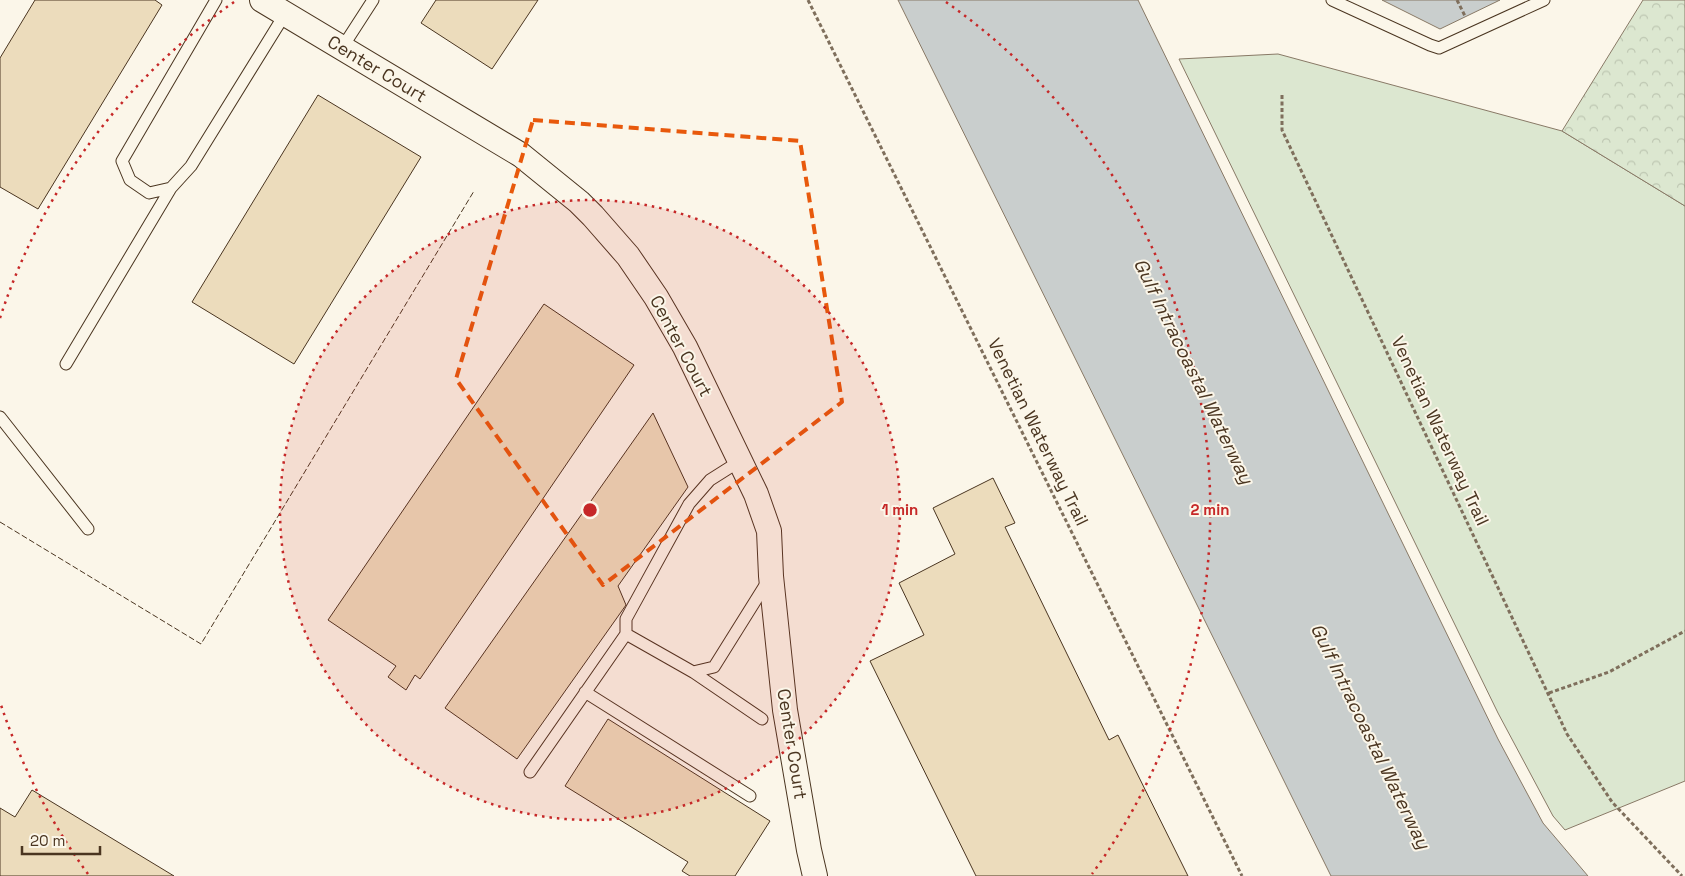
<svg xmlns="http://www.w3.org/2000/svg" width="1685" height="876" viewBox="0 0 1685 876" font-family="'Space Grotesk',sans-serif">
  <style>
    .grass { fill: #dce7d0; stroke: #887966 }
    .forest { fill: url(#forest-crowns); stroke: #887966 }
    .water { fill: #c9cecd; stroke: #887966 }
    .building { fill: #ecdcbc; stroke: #4a3520 }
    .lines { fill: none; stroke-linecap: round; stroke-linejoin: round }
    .lane-casing { stroke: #4a3520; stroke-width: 13 }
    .street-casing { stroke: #4a3520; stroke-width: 26 }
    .path { stroke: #7f6f5c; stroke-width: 3; stroke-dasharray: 4 2.5; stroke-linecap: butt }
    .lane { stroke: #fbf6e9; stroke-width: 11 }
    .street { stroke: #fbf6e9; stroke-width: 24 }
    .fence { stroke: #4a3520; stroke-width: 1; stroke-dasharray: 6 2.5; stroke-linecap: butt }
    .marked { fill: none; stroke: #e8590c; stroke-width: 4; stroke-dasharray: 10 6; stroke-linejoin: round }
    .ring { fill: none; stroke: #c62828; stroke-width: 2.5; stroke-dasharray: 2.5 5 }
    .labels { text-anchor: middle; stroke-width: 4; stroke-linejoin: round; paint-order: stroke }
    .street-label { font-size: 18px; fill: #4a3520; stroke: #fbf6e9 }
    .water-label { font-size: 19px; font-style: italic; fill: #4a3520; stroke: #fbf6e9 }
    .centre { fill: #c62828; stroke: #fbf6e9; stroke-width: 2.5 }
    .ring-label { font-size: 15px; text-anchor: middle; font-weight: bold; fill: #c62828; stroke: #fbf6e9; stroke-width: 4; stroke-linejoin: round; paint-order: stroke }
  </style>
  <defs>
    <pattern id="forest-crowns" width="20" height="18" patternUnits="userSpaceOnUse" patternTransform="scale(1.25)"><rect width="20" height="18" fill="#dce7d0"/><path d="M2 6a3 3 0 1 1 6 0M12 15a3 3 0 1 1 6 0" fill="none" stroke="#bec7b2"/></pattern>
  </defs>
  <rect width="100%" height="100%" fill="#fbf6e9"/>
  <!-- grass -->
  <path class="grass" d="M1278,54l284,77 123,75v575l-120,49 -12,-14 -55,-103 -319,-654z"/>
  <!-- forest -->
  <path class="forest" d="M1643,0h42v206l-123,-75z"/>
  <!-- water -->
  <path class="water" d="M898,0h240l360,739 45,84 45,53h-257z
    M1382,0h118l-60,29z"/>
  <!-- building -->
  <path class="building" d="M35,0h120l7,5 -124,204 -38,-22v-129z
    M436,0h102l-46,69 -71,-46z
    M318,95l103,62 -127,207 -102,-62z
    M544,304l90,61 -214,314 -5,-4 -9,15 -18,-13 8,-11 -68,-46z
    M653,413l35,74 -70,99 8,19 -109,154 -72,-51z
    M993,478l22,45 -10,4 104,213 9,-5 70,141h-212l-106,-215 54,-26 -25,-52 56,-29 -22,-46z
    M608,719l162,102 -35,55h-45l-8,-5 6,-9 -123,-76z
    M32,790l142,86h-174v-68l15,9z"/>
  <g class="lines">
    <defs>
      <path id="lane" d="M216,0l-94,161 8,19 19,13 22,-5 20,-22 94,-152
        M1332,0l98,45 9,3 105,-48
        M342,48l31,-48
        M66,364l105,-176
        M0,417l88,112
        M740,461l-30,19 -21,24 -63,115v15l67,38 21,-5 55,-88
        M693,672l69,47
        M585,692l165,104
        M530,772l96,-138"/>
      <path id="street" d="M262,0l259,155 58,47 14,14 35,40 28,41 29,50 71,147 13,37 2,45 14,134 24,140 6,26"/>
    </defs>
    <!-- lane casing -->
    <use href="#lane" class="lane-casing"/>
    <!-- street casing -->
    <use href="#street" class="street-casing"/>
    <!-- path -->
    <path class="path" d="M808,0l434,876
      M1457,0l8,16
      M1282,95v35l285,604 45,68 70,74
      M1549,693l60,-21 76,-41"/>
    <!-- lane -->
    <use href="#lane" class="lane"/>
    <!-- street -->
    <use href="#street" class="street"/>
    <!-- fence -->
    <path class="fence" d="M0,522l201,122 273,-453"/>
  </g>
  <!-- marked area -->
  <path class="marked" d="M533,120l267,21 42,261 -239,183 -147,-206z"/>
  <!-- distance rings -->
  <circle cx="590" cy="510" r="310" fill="#c62828" fill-opacity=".12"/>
  <g class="ring">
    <circle cx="590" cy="510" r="310"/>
    <path d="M88 874A620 620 0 0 1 0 702M0 318A620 620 0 0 1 234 2M946 2A620 620 0 0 1 1092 874"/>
  </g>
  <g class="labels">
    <!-- street labels -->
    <g class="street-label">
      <text transform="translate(377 69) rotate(31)" y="6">Center Court</text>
      <text transform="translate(681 346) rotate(62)" y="6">Center Court</text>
      <text transform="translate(1440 431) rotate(65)" y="6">Venetian Waterway Trail</text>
      <text transform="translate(1038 432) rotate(64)" y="6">Venetian Waterway Trail</text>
      <text transform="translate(792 744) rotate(81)" y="6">Center Court</text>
    </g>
    <!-- water labels -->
    <g class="water-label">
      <text transform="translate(1194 371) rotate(64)" y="7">Gulf Intracoastal Waterway</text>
      <text transform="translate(1371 736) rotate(64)" y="7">Gulf Intracoastal Waterway</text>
    </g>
  </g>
  <circle cx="590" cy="510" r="8" class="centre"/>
  <g class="ring-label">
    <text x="900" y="515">1 min</text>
    <text x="1210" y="515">2 min</text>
  </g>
  <!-- scale -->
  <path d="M22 846v8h78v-8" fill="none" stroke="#4a3520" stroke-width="2.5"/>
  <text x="30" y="846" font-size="15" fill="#4a3520" stroke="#fbf6e9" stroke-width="4" paint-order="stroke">20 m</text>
</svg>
